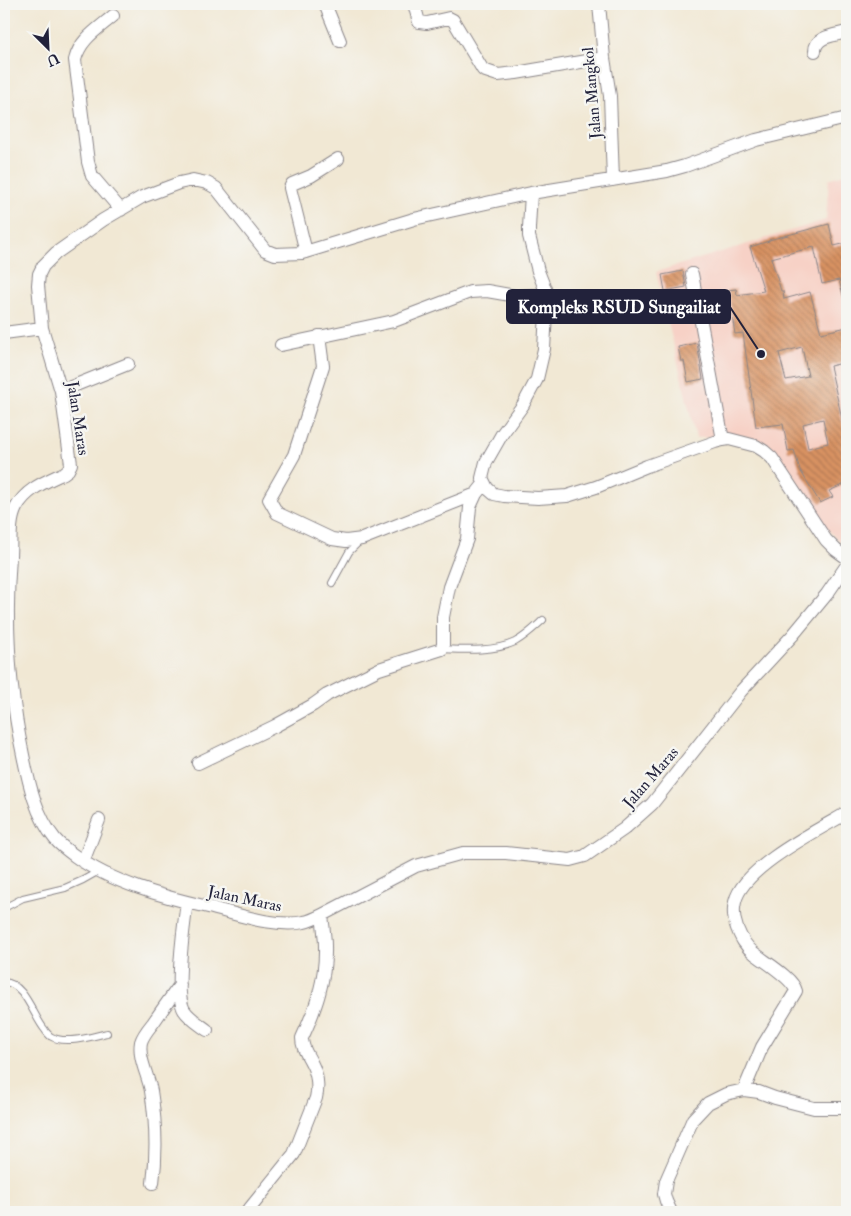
<svg xmlns="http://www.w3.org/2000/svg" width="851" height="1216" viewBox="0 0 851 1216" font-family="'IM FELL Double Pica',serif">
  <style>
    .built { fill: #f7d1c6 }
    .building { fill: url(#building-back-hatch); fill-rule: evenodd }
    .lines { fill: none; stroke-linecap: round; stroke-linejoin: round }
    .service-casing { stroke: #8a8588; stroke-width: 8 }
    .minor-casing { stroke: #8a8588; stroke-width: 14 }
    .service { stroke: #fff; stroke-width: 6 }
    .minor { stroke: #fff; stroke-width: 12 }
    .labels { text-anchor: middle; stroke-width: 5; stroke-linejoin: round; paint-order: stroke }
    .street-label { font-size: 16px; fill: #22223b; stroke: #f6f6f2 }
    .leader { fill: none; stroke: #22223b; stroke-width: 2 }
    .callout-dot { fill: #22223b; stroke: #f6f6f2; stroke-width: 2 }
    .callout { fill: #22223b; stroke: #22223b; stroke-width: 2 }
    .callout-label { font-size: 18px; text-anchor: middle; font-weight: bold; fill: #fff }
  </style>
  <defs>
    <pattern id="building-back-hatch" width="6" height="6" patternUnits="userSpaceOnUse" patternTransform="scale(1.25)"><rect width="6" height="6" fill="#d89262"/><path d="M-1 5l2 2M0 0l6 6M5-1l2 2" fill="none" stroke="#af7752"/></pattern>
  </defs>
  <rect width="100%" height="100%" fill="#f6f6f2"/>
  <filter id="ink" filterUnits="userSpaceOnUse"><feTurbulence type="fractalNoise" baseFrequency=".02" numOctaves="2"/><feDisplacementMap in="SourceGraphic" scale="10" xChannelSelector="R" yChannelSelector="G"/><feConvolveMatrix kernelMatrix="1 2 1 2 8 2 1 2 1" color-interpolation-filters="sRGB"/></filter>
  <filter id="wash" filterUnits="userSpaceOnUse"><feTurbulence type="fractalNoise" baseFrequency=".0096" numOctaves="4" result="noise"/><feDisplacementMap in="SourceGraphic" scale="20" xChannelSelector="R" yChannelSelector="G"/><feGaussianBlur stdDeviation="1.12" result="paint"/><feColorMatrix in="noise" values="0 0 0 0 0 0 0 0 0 0 0 0 0 0 0 0 0 1.4 0 .05"/><feComposite in="paint" operator="in"/></filter>
  <g filter="url(#wash)">
    <rect width="100%" height="100%" fill="#f1e8d4"/>
    <!-- built -->
    <path class="built" d="M847,173v374l-10,-8 -11,-11 -18,-25 -17,-30 -23,-29 -27,-9 -45,3 -40,-166 170,-52 3,-41z"/>
    <g id="blocks">
      <!-- building -->
      <path class="building" d="M829,224l5,22 13,-3v56h-3l-5,-19 -17,4 -8,-37 -43,11 10,33h2l1,8 26,-7 11,41 26,-6v35l-17,4 17,75v42l-18,8 4,6 -13,6 -20,-33 -6,-20 -6,1 -5,-27 -27,3 -13,-94 -8,1 -7,-44 8,-1 1,6 27,-4 -14,-44 19,-6v-1zM802,347l6,29 -22,4 -7,-27zM823,419l5,24 -20,5 -5,-24z
        M683,271l3,16 -21,4 -3,-16z
        M697,343l6,36 -15,3 -4,-21h-3l-3,-14z"/>
    </g>
  </g>
  <g filter="url(#ink)">
    <use href="#blocks" fill-opacity="0" stroke="#8a8588" stroke-width="1"/>
    <g class="lines">
      <defs>
        <path id="service" d="M332,583l17,-31 12,-12
          M442,649c22,1 52,3 73,-7 11,-6 19,-14 28,-22
          M4,908l19,-10 42,-10 18,-8 16,-9
          M4,982c21,1 29,34 41,48 0,1 4,5 5,6 14,9 42,1 57,-3"/>
        <path id="minor" d="M325,4l15,37
          M414,4l5,18 8,1 22,-5 4,2 30,50 15,5 18,-2 88,-15
          M599,4l5,54 6,38 3,84
          M113,16c-15,13 -33,23 -38,44l13,102 4,14 29,34
          M815,51c0,-15 21,-16 32,-19
          M847,118l-91,22 -71,26 -18,5 -136,22 -117,26 -112,34 -27,1 -10,-4 -49,-62 -9,-5 -14,-3 -14,3 -37,14 -39,23 -47,33 -13,13 -4,8 -1,11 4,43 19,63 10,73 -3,6 -4,3c-19,9 -38,16 -48,35 -7,14 -5,33 -6,48 -5,67 -1,134 13,199 6,29 13,61 32,84 6,7 13,12 20,17 37,27 89,41 133,51 29,7 67,21 96,15 6,-1 12,-4 18,-7l94,-49 47,-13h43l64,7 15,-4 39,-27 28,-25 89,-113 52,-56 34,-41 20,-29
          M531,193l-2,35v8l9,35 9,23 -3,55 -7,30 -14,26 -21,29 -16,28 -4,16 5,10 7,6 10,2 34,2 29,-2 29,-9 51,-21 68,-24 8,-2 6,-1 27,7 8,5 8,7 54,82 10,10 11,8
          M306,252l-16,-64 2,-4 19,-8 27,-17
          M692,274l31,166
          M4,333l38,-5
          M319,336l4,30 -29,89 -25,44 8,14 55,26 14,2 16,-2 114,-45
          M281,345l113,-24 76,-29 17,-1 29,5 31,-2
          M61,391l67,-27
          M198,763l77,-37 38,-21 14,-10 52,-26 63,-20 1,-3v-29l6,-30 18,-48 3,-32 6,-13 8,-10
          M83,862l16,-42
          M187,902c-3,22 -13,91 -3,108 5,8 15,14 23,20
          M744,1090l18,-43 34,-56c-3,-13 -31,-29 -42,-38 -9,-7 -13,-15 -17,-25 -3,-8 -4,-18 -2,-26 7,-34 83,-72 112,-89
          M153,1183c4,-30 3,-61 -2,-92 -3,-16 -13,-33 -10,-49 2,-7 8,-14 12,-19 9,-13 18,-26 27,-38
          M247,1212l47,-58 22,-56c3,-13 1,-25 -5,-36 -4,-8 -9,-14 -9,-24 14,-30 24,-58 23,-92 0,-10 -2,-21 -3,-31
          M671,1212l-5,-11 -2,-7 2,-13 27,-62 15,-16 18,-9 18,-4 15,2 16,6 39,10h33"/>
      </defs>
      <!-- service casing -->
      <use href="#service" class="service-casing"/>
      <!-- minor casing -->
      <use href="#minor" class="minor-casing"/>
      <!-- service -->
      <use href="#service" class="service"/>
      <!-- minor -->
      <use href="#minor" class="minor"/>
    </g>
  </g>
  <g class="labels">
    <!-- street labels -->
    <g class="street-label">
      <text transform="translate(591 93) rotate(-95)" y="6">Jalan Mangkol</text>
      <text transform="translate(79 418) rotate(81)" y="6">Jalan Maras</text>
      <text transform="translate(650 777) rotate(-49)" y="6">Jalan Maras</text>
      <text transform="translate(245 898) rotate(12)" y="6">Jalan Maras</text>
    </g>
  </g>
  <!-- callouts -->
  <path class="leader" d="M761 354L730 307"/>
  <circle class="callout-dot" cx="761" cy="354" r="5"/>
  <rect class="callout" x="507" y="290" width="223" height="33" rx="5"/>
  <g class="callout-label">
    <text x="619" y="313">Kompleks RSUD Sungailiat</text>
  </g>
  <!-- margin -->
  <rect width="851" height="1216" fill="none" stroke="#f6f6f2" stroke-width="20"/>
  <!-- north arrow -->
  <g transform="translate(48 48) rotate(156)" stroke="#f6f6f2" stroke-width="4" paint-order="stroke">
  <path d="M0-4L9 19L0 12L-9 19Z" fill="#22223b"/>
  <text y="-8" font-size="14" font-weight="bold" text-anchor="middle" fill="#22223b">U</text>
  </g>
</svg>
